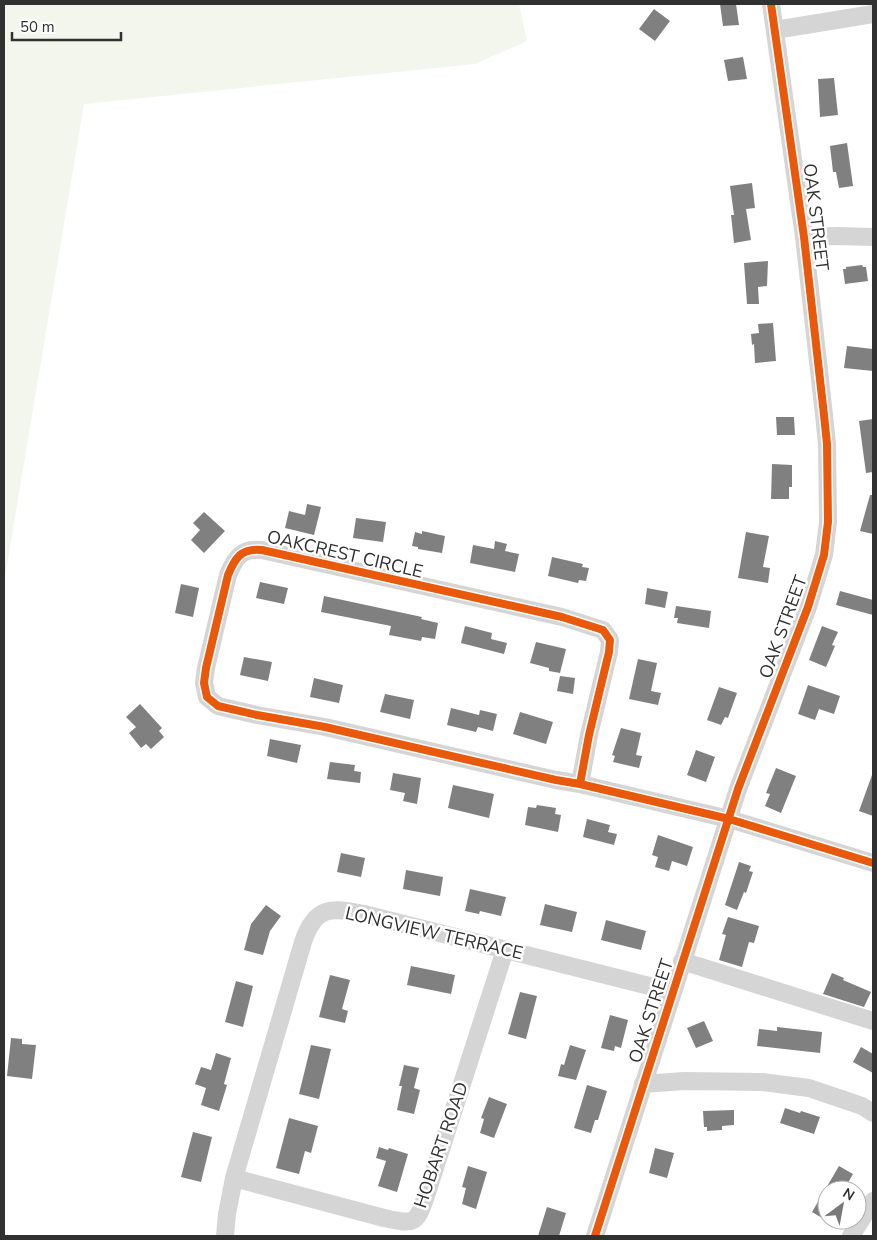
<svg xmlns="http://www.w3.org/2000/svg" width="877" height="1240" viewBox="0 0 877 1240" font-family="'Nunito Sans',sans-serif">
  <style>
    .green { fill: #f2f6ed }
    .building { fill: #808080 }
    .lines { fill: none; stroke-linecap: round; stroke-linejoin: round }
    .minor { stroke: #d5d5d5; stroke-width: 18 }
    .cycleway-casing { stroke: #fff; stroke-width: 11 }
    .cycleway { stroke: #e8590c; stroke-width: 8 }
    .labels { text-anchor: middle; stroke-width: 5; stroke-linejoin: round; paint-order: stroke }
    .street-label { font-size: 18px; fill: #313131; stroke: #fff }
  </style>
  <rect width="100%" height="100%" fill="#fff"/>
  <!-- green -->
  <path class="green" d="M4,4h515l8,37 -52,23 -391,40 -80,479z"/>
  <!-- building -->
  <path class="building" d="M720,4h16l3,21 -16,1z
    M654,9l16,12 -15,20 -16,-12z
    M743,57l4,22 -19,2 -4,-21z
    M834,78l4,37 -18,2 -2,-38z
    M847,143l6,43 -14,2 -3,-16h-3l-3,-26z
    M752,183l3,25 -9,1 5,31 -17,3 -3,-28h3l-4,-29z
    M768,261l-1,25 -9,1 1,17h-12l-3,-41z
    M862,265l1,2h3l2,14 -23,3 -2,-15h3v-2z
    M773,323l3,38 -21,2 -1,-19 -2,1 -1,-11 8,-1 -1,-9z
    M847,346l26,3v22l-29,-3z
    M776,417h18l1,18h-18z
    M873,419v53l-7,1 -7,-52z
    M772,464l20,1v22h-3v12h-18z
    M870,495h3v39l-13,-3z
    M307,504l14,3 -7,28 -29,-7 4,-17 16,4z
    M204,512l21,19 -21,22 -13,-13 9,-10 -7,-7z
    M356,518l30,4 -3,20 -30,-4z
    M422,531l23,5 -3,17 -24,-4v-2l-6,-1 3,-14 7,2z
    M746,532l23,4 -6,31 7,1 -2,15 -30,-5z
    M495,541l12,3 -2,7 14,3 -4,18 -45,-9 3,-18 21,4z
    M552,557l31,7 -1,3 7,1 -3,13 -7,-1 -1,3 -30,-7z
    M260,582l28,6 -4,16 -28,-6z
    M181,584l18,4 -6,29 -18,-4z
    M647,588l21,4 -3,16 -20,-4z
    M840,591l33,9v15l-37,-10z
    M324,596l98,21 -1,2 17,4 -3,16 -13,-2 -1,4 -32,-6 2,-9 -70,-14z
    M676,606l35,5 -2,17 -32,-5 1,-5h-4z
    M465,626l27,7 -1,6 16,4 -3,11 -43,-11z
    M822,626l16,6 -6,13 3,1 -9,21 -17,-7z
    M536,642l30,7 -6,24 -11,-2v-3l-19,-5z
    M244,657l28,5 -4,19 -28,-6z
    M638,659l19,4 -6,28 10,2 -3,12 -29,-6z
    M560,676l15,2 -2,16 -16,-3z
    M314,678l29,7 -4,18 -29,-6z
    M808,685l32,11 -6,18 -15,-5 -4,11 -17,-6z
    M719,687l18,6 -9,25 -3,-1 -4,8 -14,-5z
    M385,694l29,6 -4,19 -30,-7z
    M140,704l22,24 -3,3 5,6 -13,12 -5,-5 -5,4 -12,-15 7,-6 -10,-10z
    M451,708l28,7 1,-5 17,4 -4,17 -15,-4 -2,5 -29,-7z
    M520,712l33,10 -7,22 -33,-10z
    M621,728l20,5 -5,22 6,1 -3,12 -26,-6 2,-6 -3,-1z
    M270,739l31,6 -4,18 -30,-7z
    M696,750l19,7 -9,25 -19,-7z
    M330,762l25,3 -1,6 7,1 -1,11 -33,-4z
    M776,768l20,8 -15,37 -16,-7 5,-12 -4,-1z
    M393,773l28,5 -4,26 -14,-3 2,-8 -15,-3z
    M872,775h1v41l-14,-5z
    M453,785l41,9 -5,24 -41,-10z
    M537,805l19,3 -1,6 6,1 -3,17 -33,-7 3,-18 8,1z
    M587,819l23,6 -2,7 9,2 -3,11 -31,-8z
    M658,835l35,12 -6,19 -15,-5 -3,10 -14,-4 3,-10 -6,-2z
    M341,853l24,5 -4,19 -24,-5z
    M739,862l12,4 -2,5 4,1 -7,21 -2,-1 -7,18 -12,-5z
    M406,870l37,7 -3,19 -37,-7z
    M470,889l36,8 -5,19 -21,-5 -1,3 -14,-3z
    M545,904l32,8 -5,20 -32,-7z
    M266,905l15,11 -11,15 -7,24 -19,-5 7,-26z
    M728,917l31,9 -5,17 -5,-1 -7,25 -23,-7 7,-25 -4,-1z
    M606,920l40,11 -5,19 -40,-10z
    M411,966l44,9 -4,19 -44,-9z
    M832,973l12,5 -1,2 28,12 -7,15 -41,-13z
    M330,975l20,5 -8,29 6,2 -3,12 -26,-6z
    M236,981l17,5 -10,41 -18,-5z
    M520,992l17,4 -11,43 -18,-5z
    M610,1015l18,5 -7,28 -6,-2 -1,5 -13,-3z
    M704,1021l9,20 -17,7 -9,-20z
    M777,1027l45,5 -2,21 -63,-7 2,-17 18,2z
    M11,1038l11,1v5l14,1 -4,34 -25,-3z
    M311,1045l20,4 -12,50 -20,-5z
    M570,1045l16,5 -10,30 -18,-4 3,-12 3,1z
    M861,1047l12,7v19l-20,-11z
    M216,1053l15,5 -7,26 3,1 -8,26 -18,-6 5,-17 -11,-4 6,-17 10,3z
    M404,1065l15,3 -5,20 6,2 -6,24 -17,-4 5,-24h-3z
    M587,1085l20,6 -9,29h-3l-4,13 -17,-5z
    M489,1097l18,7 -13,34 -14,-5 4,-14 -3,-1z
    M785,1108l15,5 1,-2 19,6 -6,17 -34,-11z
    M734,1110v15l-12,1v4l-15,1v-4h-3l-1,-16z
    M289,1118l29,8 -7,27 -6,-2 -6,23 -23,-6z
    M193,1132l19,5 -11,45 -20,-5z
    M379,1147l9,3 1,-2 19,6 -11,38 -19,-6 8,-25 -10,-3z
    M655,1148l19,5 -7,25 -18,-5z
    M468,1166l19,6 -11,37 -14,-5 4,-16 -4,-1z
    M839,1166l14,8 -9,16h-17v31l-15,-9z
    M547,1207l19,6 -7,23h-21z"/>
  <g class="lines">
    <!-- minor -->
    <path class="minor" d="M775,30l98,-16
      M804,237l34,-1 35,1
      M580,784l-24,-4 -231,-53 -68,-12 -39,-9 -11,-9 -3,-14 2,-15 22,-93c7,-17 13,-27 34,-25l300,67 41,13 7,10 -1,12 -20,83 -9,49 149,35 144,44
      M682,961l191,60
      M643,1084l41,-3 78,1 47,6 53,18 11,7
      M234,1178l150,40c29,6 32,8 42,-22l79,-246
      M225,1236l2,-22 7,-36 69,-236c12,-36 28,-35 61,-28l309,78
      M595,1236l143,-447 70,-182 16,-52 4,-33 -1,-78 -3,-29 -20,-178 -33,-233
      M851,1236l22,-35"/>
    <defs>
      <path id="cycleway" d="M580,784l-24,-4 -231,-53 -68,-12 -39,-9 -11,-9 -3,-14 2,-15 22,-93c7,-17 13,-27 34,-25l300,67 41,13 7,10 -1,12 -20,83 -9,49 149,35 144,44
        M595,1236l143,-447 70,-182 16,-52 4,-33 -1,-78 -3,-29 -20,-178 -33,-233"/>
    </defs>
    <!-- cycleway casing -->
    <use href="#cycleway" class="cycleway-casing"/>
    <!-- cycleway -->
    <use href="#cycleway" class="cycleway"/>
  </g>
  <g class="labels">
    <!-- street labels -->
    <g class="street-label">
      <text transform="translate(816 217) rotate(83)" y="6">OAK STREET</text>
      <text transform="translate(345 554) rotate(13)" y="6">OAKCREST CIRCLE</text>
      <text transform="translate(783 627) rotate(-70)" y="6">OAK STREET</text>
      <text transform="translate(434 933) rotate(13)" y="6">LONGVIEW TERRACE</text>
      <text transform="translate(651 1011) rotate(-72)" y="6">OAK STREET</text>
      <text transform="translate(441 1145) rotate(-71)" y="6">HOBART ROAD</text>
    </g>
  </g>
  <!-- border -->
  <rect width="877" height="1240" fill="none" stroke="#313131" stroke-width="10"/>
  <!-- north arrow -->
  <g transform="translate(842 1205) rotate(32)"><circle r="24" fill="#ffffff" stroke="#adadad"/>
  <path d="M0-4L9 19L0 12L-9 19Z" fill="#797979"/>
  <text y="-8" font-size="14" font-weight="bold" text-anchor="middle" fill="#313131">N</text>
  </g>
  <!-- scale -->
  <path d="M12 32v8h109v-8" fill="none" stroke="#313131" stroke-width="2.5"/>
  <text x="20" y="32" font-size="15" fill="#313131" stroke="#ffffff" stroke-width="4" paint-order="stroke">50 m</text>
</svg>
